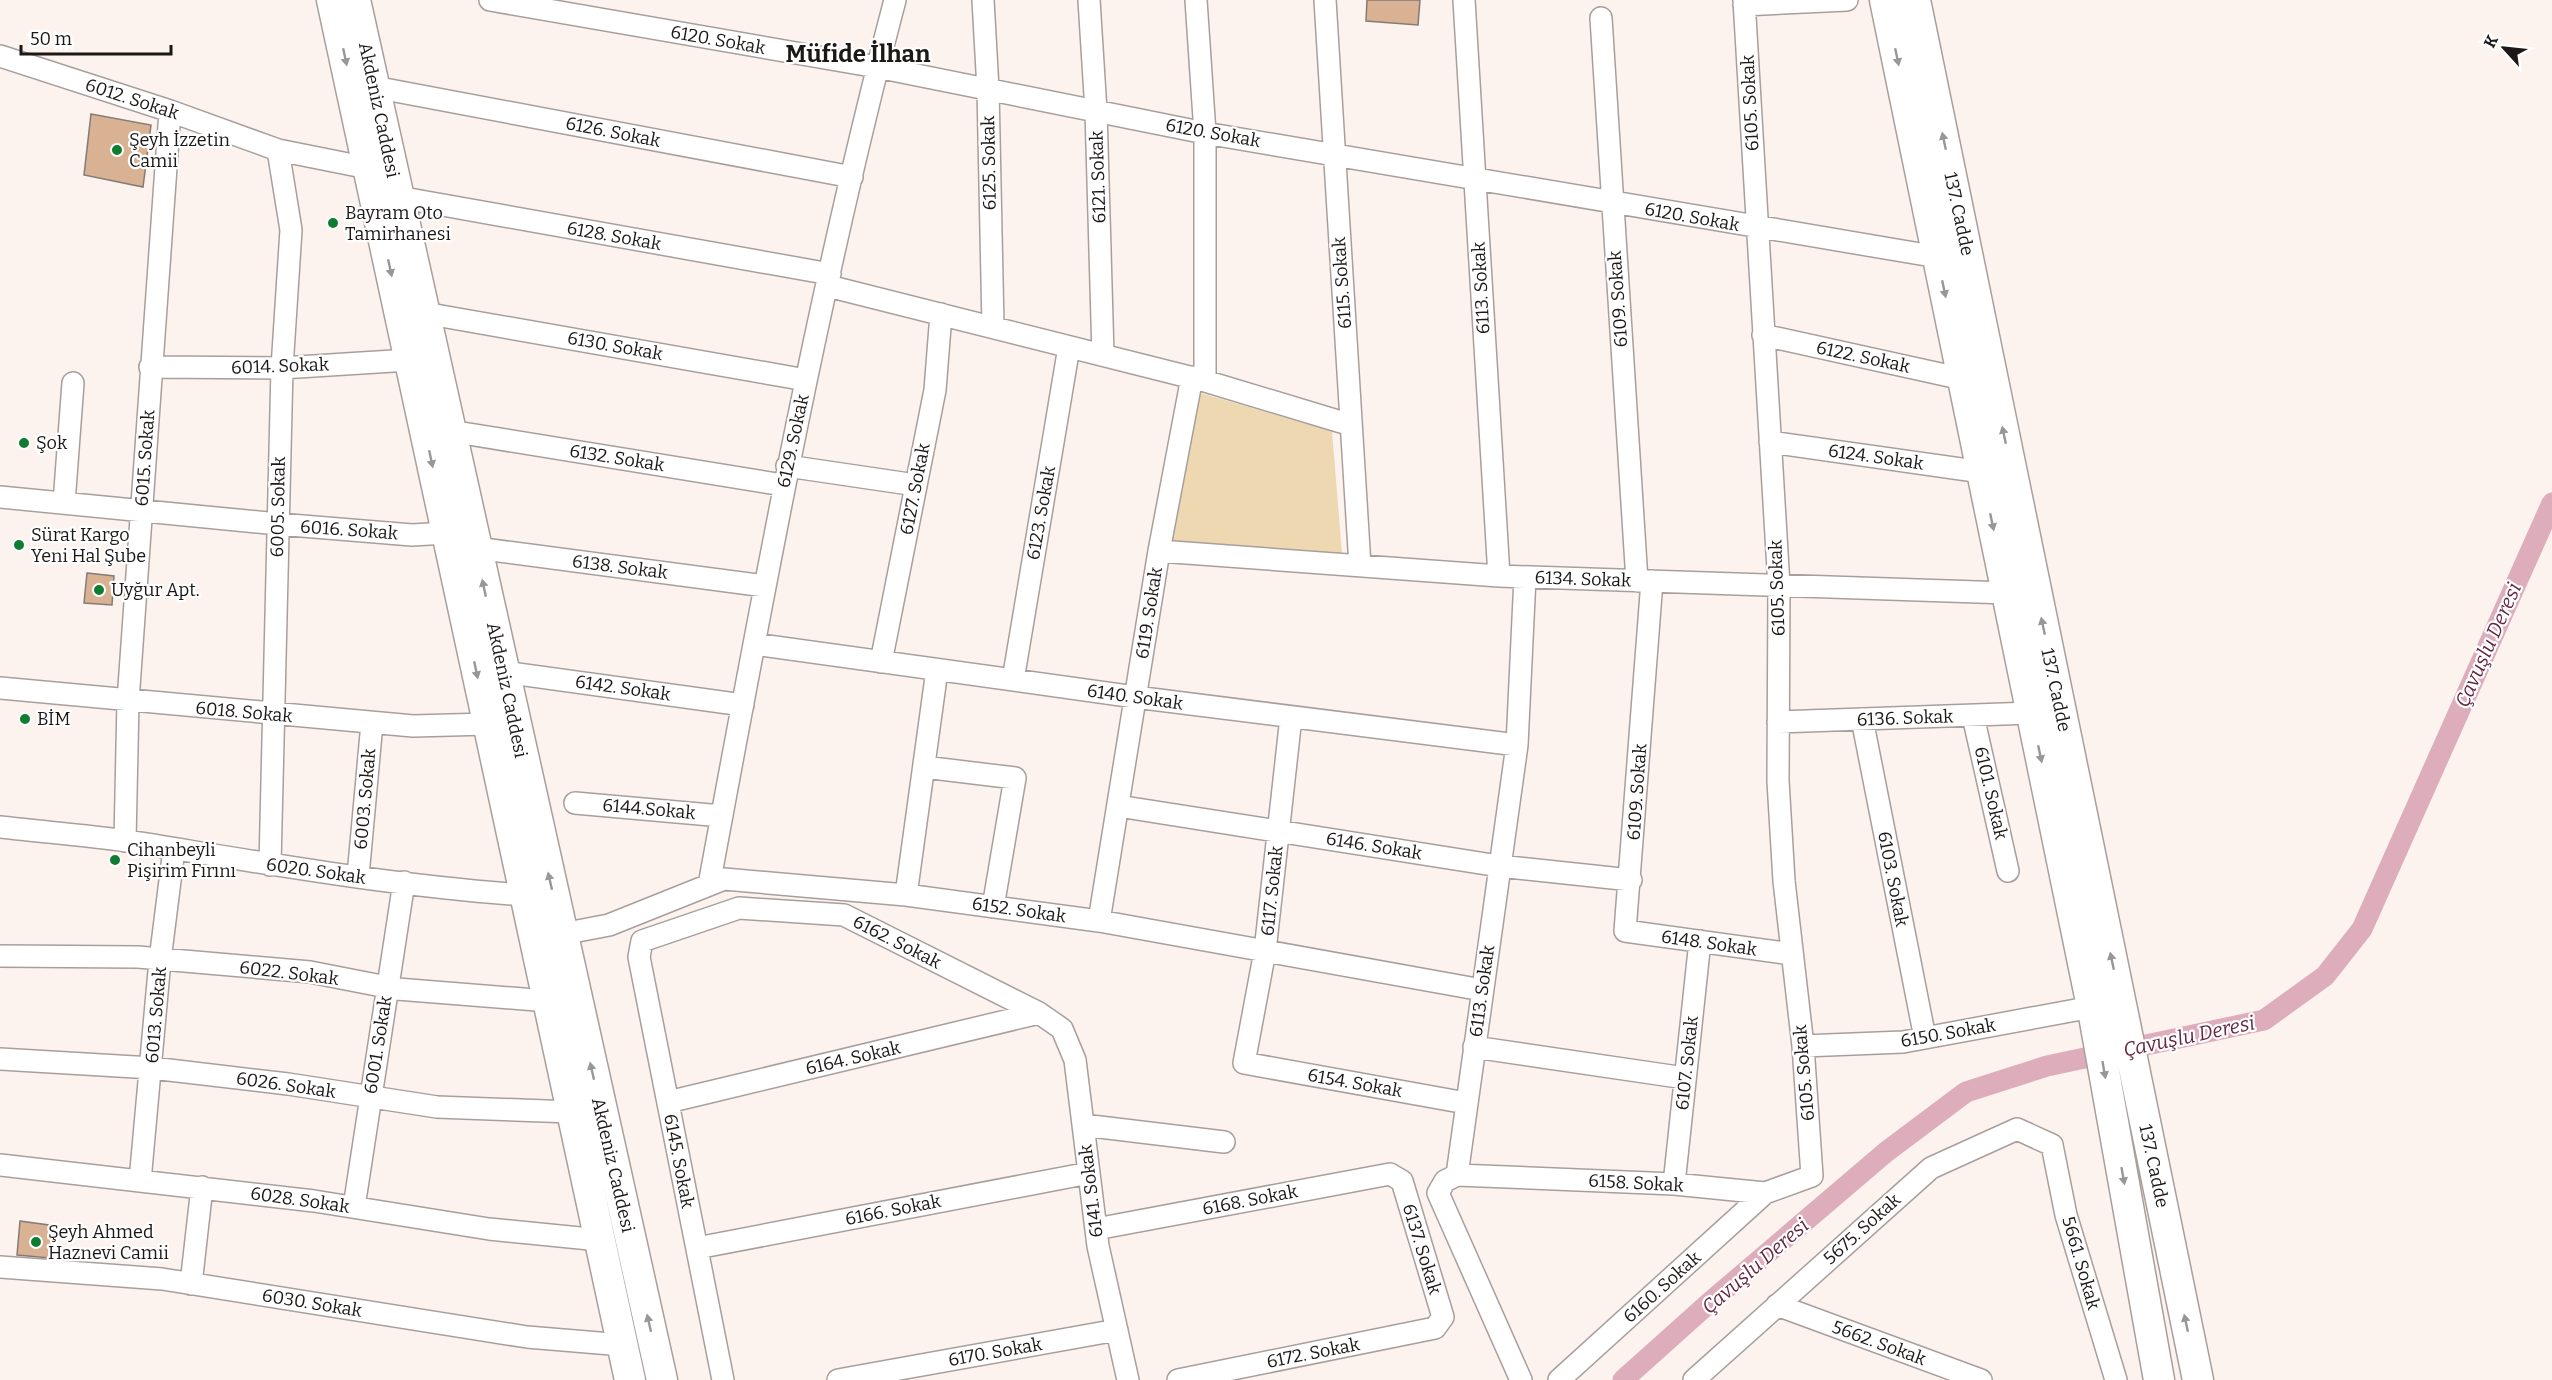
<svg xmlns="http://www.w3.org/2000/svg" width="2552" height="1380" viewBox="0 0 2552 1380" font-family="Bitter,serif">
  <style>
    .green { fill: #edd8b1 }
    .lines { fill: none; stroke-linecap: round; stroke-linejoin: round }
    .canal { stroke: #deadbc; stroke-width: 21 }
    .building { fill: #d8b293; stroke: #837c76; stroke-width: 1.5 }
    .street-casing { stroke: #a89f9c; stroke-width: 24 }
    .secondary-casing { stroke: #a89f9c; stroke-width: 33 }
    .street { stroke: #fff; stroke-width: 21 }
    .secondary { stroke: #fff; stroke-width: 30 }
    .oneway { fill: #989797 }
    .poi-dot { fill: #0e7c31; stroke: #fff; stroke-width: 2 }
    .labels { text-anchor: middle; stroke-width: 4.5; stroke-linejoin: round; paint-order: stroke }
    .street-label { font-size: 18px; fill: #1b1817; stroke: #fff }
    .poi-label { font-size: 18px; fill: #1b1817; stroke: #fff; text-anchor: start }
    .water-label { font-size: 20px; font-style: italic; fill: #642740; stroke: #fff }
    .district-label { font-size: 24px; font-weight: bold; fill: #1b1817; stroke: #fff }
  </style>
  <rect width="100%" height="100%" fill="#fcf2ee"/>
  <!-- green -->
  <path class="green" d="M1197,392l135,39 10,123 -175,-10z"/>
  <g class="lines">
    <!-- canal -->
    <path class="canal" d="M1623,1380l86,-77 177,-151 80,-60 81,-26 217,-46 61,-44 37,-47 190,-426"/>
  </g>
  <!-- building -->
  <path class="building" d="M1367,0h53l-2,25 -52,-4z
    M91,114l60,11 -8,62 -59,-12z
    M87,573l27,3 -2,29 -28,-2z
    M20,1221l36,5 -6,32 -33,-3z"/>
  <g class="lines">
    <defs>
      <path id="street" d="M490,0l387,67 328,66 733,124
        M983,0l5,89 5,238
        M1089,0l7,111 7,244
        M1196,0l9,133v248
        M1325,0l35,566
        M1464,0l35,576
        M1744,5l103,-5
        M1601,18l36,563
        M0,56l170,55 108,39 90,18
        M374,87l478,90
        M398,197l432,77
        M828,286l377,95 146,44
        M424,313l382,67
        M1763,335l200,44
        M150,367l132,1 127,-8
        M450,431l333,54
        M1770,442l212,30
        M787,466l129,19
        M0,497l278,27 134,11 35,-2
        M64,503l9,-120
        M476,548l289,38
        M1159,551l340,25 508,17
        M1652,581l-27,350 167,23
        M754,644l381,53 382,48
        M881,662l54,-272 6,-76
        M503,672l240,33
        M1013,680l56,-333
        M0,688l413,38 75,-2
        M1973,716l35,155
        M1291,717l-26,234 -21,112 222,40
        M1862,719l63,319
        M1778,722l253,-9
        M924,767l91,11 -22,129
        M575,803l147,13
        M1118,806l381,60 132,14
        M0,827c42,5 85,8 127,14 132,21 264,45 398,54
        M125,841l3,-140 42,-590
        M270,865l12,-497 9,-138 -13,-80
        M358,876l14,-153
        M709,885c55,-297 109,-593 186,-885
        M906,895l31,-225
        M1099,921l60,-370 33,-174
        M562,934l47,-9 115,-46 182,16 193,26 383,69
        M0,956l138,1 172,15 87,17 164,13
        M1803,1046l100,-4 189,-35
        M1474,1047l211,31
        M0,1059l152,9 136,16 149,23 135,5
        M668,1102l371,-89
        M1083,1125l141,17
        M0,1165l314,36 175,28 111,11
        M1457,1175l217,9 91,9 47,-17 -9,-130 -19,-165 -6,-100 1,-195 -35,-586
        M1457,1175l60,-430 8,-168
        M1457,1175l-12,6 -7,12 83,187
        M140,1181l20,-221 14,-111
        M1674,1184l26,-243
        M354,1207l50,-325
        M1096,1229l294,-55 12,7 41,136 -8,11 -257,52
        M697,1248l392,-75
        M0,1267l162,12 365,58 96,8
        M191,1284l11,-97
        M1777,1305l204,75
        M723,1380l-84,-423 3,-16 97,-33 105,7 195,98 23,16 13,31 23,186 30,134
        M838,1380l279,-50
        M1559,1380l206,-187
        M1694,1380l237,-212 86,-39 35,16 14,70 50,165"/>
      <path id="secondary" d="M332,0l298,1380
        M355,0l307,1380
        M1885,0l210,1021 64,359
        M1915,0l283,1380"/>
    </defs>
    <!-- street casing -->
    <use href="#street" class="street-casing"/>
    <!-- secondary casing -->
    <use href="#secondary" class="secondary-casing"/>
    <!-- street -->
    <use href="#street" class="street"/>
    <!-- secondary -->
    <use href="#secondary" class="secondary"/>
  </g>
  <!-- one-way arrows -->
  <defs><path id="oneway-solid" d="M-6-.8H1V-3.2L6.5 0L1 3.2V.8H-6Z" transform="scale(1.5)"/></defs>
  <g class="oneway">
    <use href="#oneway-solid" transform="translate(345 57) rotate(78)"/>
    <use href="#oneway-solid" transform="translate(1897 57) rotate(78)"/>
    <use href="#oneway-solid" transform="translate(1944 141) rotate(-102)"/>
    <use href="#oneway-solid" transform="translate(390 268) rotate(78)"/>
    <use href="#oneway-solid" transform="translate(1944 289) rotate(78)"/>
    <use href="#oneway-solid" transform="translate(2004 435) rotate(-102)"/>
    <use href="#oneway-solid" transform="translate(431 459) rotate(78)"/>
    <use href="#oneway-solid" transform="translate(1992 522) rotate(78)"/>
    <use href="#oneway-solid" transform="translate(484 588) rotate(-102)"/>
    <use href="#oneway-solid" transform="translate(2043 626) rotate(-102)"/>
    <use href="#oneway-solid" transform="translate(476 670) rotate(78)"/>
    <use href="#oneway-solid" transform="translate(2040 754) rotate(78)"/>
    <use href="#oneway-solid" transform="translate(550 881) rotate(-103)"/>
    <use href="#oneway-solid" transform="translate(2112 961) rotate(-102)"/>
    <use href="#oneway-solid" transform="translate(2104 1070) rotate(80)"/>
    <use href="#oneway-solid" transform="translate(592 1071) rotate(-103)"/>
    <use href="#oneway-solid" transform="translate(2123 1176) rotate(80)"/>
    <use href="#oneway-solid" transform="translate(649 1323) rotate(-103)"/>
    <use href="#oneway-solid" transform="translate(2186 1323) rotate(-102)"/>
  </g>
  <!-- markers -->
  <g class="poi-dot">
    <circle cx="117" cy="150" r="6"/>
    <circle cx="333" cy="223" r="6"/>
    <circle cx="24" cy="443" r="6"/>
    <circle cx="19" cy="545" r="6"/>
    <circle cx="99" cy="590" r="6"/>
    <circle cx="25" cy="719" r="6"/>
    <circle cx="115" cy="860" r="6"/>
    <circle cx="36" cy="1242" r="6"/>
  </g>
  <g class="labels">
    <!-- street labels -->
    <g class="street-label">
      <text transform="translate(718 40) rotate(10)" y="6">6120. Sokak</text>
      <text transform="translate(132 99) rotate(18)" y="6">6012. Sokak</text>
      <text transform="translate(1750 103) rotate(-93)" y="6">6105. Sokak</text>
      <text transform="translate(379 110) rotate(78)" y="6">Akdeniz Caddesi</text>
      <text transform="translate(613 132) rotate(11)" y="6">6126. Sokak</text>
      <text transform="translate(1213 133) rotate(10)" y="6">6120. Sokak</text>
      <text transform="translate(989 163) rotate(-91)" y="6">6125. Sokak</text>
      <text transform="translate(1098 177) rotate(-92)" y="6">6121. Sokak</text>
      <text transform="translate(1959 214) rotate(78)" y="6">137. Cadde</text>
      <text transform="translate(1692 217) rotate(10)" y="6">6120. Sokak</text>
      <text transform="translate(614 236) rotate(10)" y="6">6128. Sokak</text>
      <text transform="translate(1342 283) rotate(-94)" y="6">6115. Sokak</text>
      <text transform="translate(1481 288) rotate(-93)" y="6">6113. Sokak</text>
      <text transform="translate(1618 299) rotate(-94)" y="6">6109. Sokak</text>
      <text transform="translate(615 346) rotate(10)" y="6">6130. Sokak</text>
      <text transform="translate(1863 357) rotate(12)" y="6">6122. Sokak</text>
      <text transform="translate(280 366) rotate(-2)" y="6">6014. Sokak</text>
      <text transform="translate(793 441) rotate(-78)" y="6">6129. Sokak</text>
      <text transform="translate(1876 457) rotate(8)" y="6">6124. Sokak</text>
      <text transform="translate(145 458) rotate(-86)" y="6">6015. Sokak</text>
      <text transform="translate(617 458) rotate(9)" y="6">6132. Sokak</text>
      <text transform="translate(915 489) rotate(-79)" y="6">6127. Sokak</text>
      <text transform="translate(278 507) rotate(-89)" y="6">6005. Sokak</text>
      <text transform="translate(1041 513) rotate(-80)" y="6">6123. Sokak</text>
      <text transform="translate(349 530) rotate(4)" y="6">6016. Sokak</text>
      <text transform="translate(620 567) rotate(7)" y="6">6138. Sokak</text>
      <text transform="translate(1583 579) rotate(2)" y="6">6134. Sokak</text>
      <text transform="translate(1777 588) rotate(-92)" y="6">6105. Sokak</text>
      <text transform="translate(1149 613) rotate(-81)" y="6">6119. Sokak</text>
      <text transform="translate(623 688) rotate(8)" y="6">6142. Sokak</text>
      <text transform="translate(507 690) rotate(78)" y="6">Akdeniz Caddesi</text>
      <text transform="translate(2056 690) rotate(78)" y="6">137. Cadde</text>
      <text transform="translate(1135 697) rotate(8)" y="6">6140. Sokak</text>
      <text transform="translate(244 712) rotate(5)" y="6">6018. Sokak</text>
      <text transform="translate(1905 718) rotate(-2)" y="6">6136. Sokak</text>
      <text transform="translate(1637 792) rotate(-86)" y="6">6109. Sokak</text>
      <text transform="translate(1991 793) rotate(77)" y="6">6101. Sokak</text>
      <text transform="translate(365 799) rotate(-85)" y="6">6003. Sokak</text>
      <text transform="translate(649 809) rotate(5)" y="6">6144.Sokak</text>
      <text transform="translate(1374 846) rotate(9)" y="6">6146. Sokak</text>
      <text transform="translate(316 871) rotate(8)" y="6">6020. Sokak</text>
      <text transform="translate(1893 879) rotate(79)" y="6">6103. Sokak</text>
      <text transform="translate(1272 891) rotate(-84)" y="6">6117. Sokak</text>
      <text transform="translate(1019 910) rotate(8)" y="6">6152. Sokak</text>
      <text transform="translate(897 942) rotate(27)" y="6">6162. Sokak</text>
      <text transform="translate(1709 943) rotate(8)" y="6">6148. Sokak</text>
      <text transform="translate(289 973) rotate(7)" y="6">6022. Sokak</text>
      <text transform="translate(1482 991) rotate(-82)" y="6">6113. Sokak</text>
      <text transform="translate(156 1015) rotate(-85)" y="6">6013. Sokak</text>
      <text transform="translate(1948 1033) rotate(-10)" y="6">6150. Sokak</text>
      <text transform="translate(378 1045) rotate(-81)" y="6">6001. Sokak</text>
      <text transform="translate(853 1058) rotate(-13)" y="6">6164. Sokak</text>
      <text transform="translate(1687 1063) rotate(-84)" y="6">6107. Sokak</text>
      <text transform="translate(1804 1073) rotate(-95)" y="6">6105. Sokak</text>
      <text transform="translate(1355 1083) rotate(10)" y="6">6154. Sokak</text>
      <text transform="translate(286 1085) rotate(8)" y="6">6026. Sokak</text>
      <text transform="translate(679 1161) rotate(79)" y="6">6145. Sokak</text>
      <text transform="translate(613 1165) rotate(77)" y="6">Akdeniz Caddesi</text>
      <text transform="translate(2154 1166) rotate(78)" y="6">137. Cadde</text>
      <text transform="translate(1636 1183) rotate(3)" y="6">6158. Sokak</text>
      <text transform="translate(1091 1191) rotate(-97)" y="6">6141. Sokak</text>
      <text transform="translate(300 1200) rotate(8)" y="6">6028. Sokak</text>
      <text transform="translate(1250 1200) rotate(-11)" y="6">6168. Sokak</text>
      <text transform="translate(893 1210) rotate(-11)" y="6">6166. Sokak</text>
      <text transform="translate(1862 1229) rotate(-42)" y="6">5675. Sokak</text>
      <text transform="translate(1422 1249) rotate(73)" y="6">6137. Sokak</text>
      <text transform="translate(2081 1263) rotate(74)" y="6">5661. Sokak</text>
      <text transform="translate(1662 1287) rotate(-42)" y="6">6160. Sokak</text>
      <text transform="translate(312 1303) rotate(9)" y="6">6030. Sokak</text>
      <text transform="translate(1879 1343) rotate(20)" y="6">5662. Sokak</text>
      <text transform="translate(995 1352) rotate(-10)" y="6">6170. Sokak</text>
      <text transform="translate(1313 1353) rotate(-11)" y="6">6172. Sokak</text>
    </g>
    <!-- poi labels -->
    <g class="poi-label">
      <text x="129" y="146">Şeyh İzzetin<tspan x="129" dy="21">Camii</tspan></text>
      <text x="345" y="219">Bayram Oto<tspan x="345" dy="21">Tamirhanesi</tspan></text>
      <text x="36" y="449">Şok</text>
      <text x="31" y="541">Sürat Kargo<tspan x="31" dy="21">Yeni Hal Şube</tspan></text>
      <text x="111" y="596">Uyğur Apt.</text>
      <text x="37" y="725">BİM</text>
      <text x="127" y="856">Cihanbeyli<tspan x="127" dy="21">Pişirim Fırını</tspan></text>
      <text x="48" y="1238">Şeyh Ahmed<tspan x="48" dy="21">Haznevi Camii</tspan></text>
    </g>
    <!-- water labels -->
    <g class="water-label">
      <text transform="translate(2488 645) rotate(-66)" y="7">Çavuşlu Deresi</text>
      <text transform="translate(2189 1036) rotate(-12)" y="7">Çavuşlu Deresi</text>
      <text transform="translate(1755 1266) rotate(-41)" y="7">Çavuşlu Deresi</text>
    </g>
    <!-- district labels -->
    <g class="district-label">
      <text x="858" y="62">Müfide İlhan</text>
    </g>
  </g>
  <!-- north arrow -->
  <g transform="translate(2504 48) rotate(297)" stroke="#ffffff" stroke-width="4.5" paint-order="stroke">
  <path d="M0-4.5L10 22L0 15L-10 22Z" fill="#1b1817"/>
  <text y="-9" font-size="16" font-weight="bold" text-anchor="middle" fill="#1b1817">K</text>
  </g>
  <!-- scale -->
  <path d="M21 45v9h150v-9" fill="none" stroke="#1b1817" stroke-width="3"/>
  <text x="30" y="45" font-size="18" fill="#1b1817" stroke="#ffffff" stroke-width="4.5" paint-order="stroke">50 m</text>
</svg>
